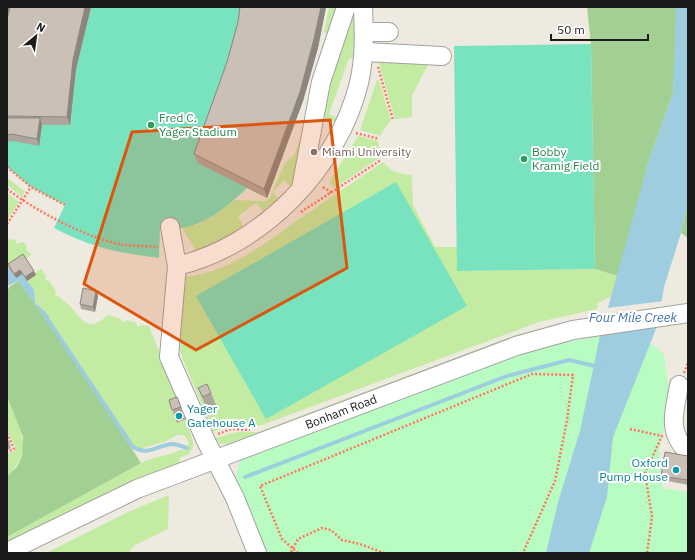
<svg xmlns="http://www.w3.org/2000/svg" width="695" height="560" viewBox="0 0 695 560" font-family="'IBM Plex Sans',sans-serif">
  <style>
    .grass { fill: #c3eca2 }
    .forest { fill: #a2d092 }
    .park { fill: #b9fcc1 }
    .pitch { fill: #79e2be }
    .water { fill: #9dcdde }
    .pier { fill: #eeeae0 }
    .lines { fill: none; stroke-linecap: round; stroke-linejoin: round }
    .stream { stroke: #9dcdde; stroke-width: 4 }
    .minor-casing { stroke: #a2a2a2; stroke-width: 20 }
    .path { stroke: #ff7760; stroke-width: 2.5; stroke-dasharray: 2 2; stroke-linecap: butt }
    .minor { stroke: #fff; stroke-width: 18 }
    .wall { fill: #aea59d }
    .shaded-wall { fill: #8d867f }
    .building { fill: #cac0b6; stroke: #8d867f }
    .marked { fill: #de560d; fill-opacity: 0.2; stroke: #de560d; stroke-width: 3; stroke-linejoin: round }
    .leisure-dot { fill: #2e9e5b; stroke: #fff; stroke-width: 1.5 }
    .education-dot { fill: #8d6e63; stroke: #fff; stroke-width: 1.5 }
    .culture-dot { fill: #0f9aa8; stroke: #fff; stroke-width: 1.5 }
    .labels { text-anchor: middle; stroke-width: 4; stroke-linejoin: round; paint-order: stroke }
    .leisure-label { font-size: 12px; fill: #27864d; stroke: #fff; text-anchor: start }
    .education-label { font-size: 12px; fill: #785e54; stroke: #fff; text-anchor: start }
    .culture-label { font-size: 12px; fill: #0d838f; stroke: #fff; text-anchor: start }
    .street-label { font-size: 12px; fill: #1b1b1b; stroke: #fff }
    .water-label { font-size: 13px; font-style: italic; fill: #4475af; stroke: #fff }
  </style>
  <rect width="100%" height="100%" fill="#eeeae0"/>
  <!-- grass -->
  <path class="grass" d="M329,7h10l-11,27 -4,-2z
    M355,7v51h-6l-20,56 8,4v5l-16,-6 15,-57z
    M378,60l49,1 1,4 -16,30v22l-17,2z
    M377,80h2l12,41 -7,8 -4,7 -20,-6z
    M305,126l-13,62 -8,-8 -11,12 5,7 -15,12 -7,-8 -18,13 5,9c-4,11 -36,22 -47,26l-14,-23 16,-4 36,-24 31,1 4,-2 16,-36 9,-8z
    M358,136l20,5 2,16 -44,30h-4l-2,-6z
    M383,162c8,10 17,12 29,13l1,30 22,42h22v24l138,-2 23,7 -6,20 -14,7 -1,6 -58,13 -277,103 -12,2 -21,-1 -16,6 -33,-80 4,-75c44,-4 83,-35 118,-60 27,-18 54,-37 81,-55z
    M7,178l18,13 -3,6 -15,-12z
    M7,193l12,9 -12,18z
    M9,239l6,1 2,4 5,-2 4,2 1,7 5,3 -7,6 -18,9v-28z
    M42,269l4,7 -1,4 4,1 7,10 -1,4 4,1c3,5 8,6 11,10 13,15 18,27 38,9l13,4 2,4 3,-3 9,2 3,5 4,-2 7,1 33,83 -5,13 9,-3 8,26 -5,9 -10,4 2,5 -66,26 -108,54v-6l134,-74c13,-6 19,-6 32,-10 5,-1 6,-4 12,-3l4,-7 -5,-8h-6l-14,7 -25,7 -8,-6 -81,-123 -15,-19 -1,-11 -7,-9 9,-6 -2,-2z
    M561,323l1,3 -329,118h-12l-6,-6 22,-6h21l258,-97z
    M7,396c11,30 29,55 0,80v-22l9,-4 -9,-22z
    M169,495l-1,34 -33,16 -7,8h-82l80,-40z"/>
  <!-- forest -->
  <path class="forest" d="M587,7h89l1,5 -4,82 -23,63 -32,119 -23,-7 -4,-225z
    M688,200v38l-7,-5z
    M19,281l66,95 56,87 -134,74v-61l10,-9 5,-11 1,-19 -16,-41v-105l3,-5z"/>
  <!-- park -->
  <path class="park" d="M600,336l43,2 21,16 6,44 -11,52 4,38 25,4v61h-423l-29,-78 5,-17 268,-105z"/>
  <!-- pitch -->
  <path class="pitch" d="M7,7h319c-14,66 -34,128 -59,191l-20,-10c-18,17 -40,36 -65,40 -7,1 -15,-1 -22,-1l-1,31c-41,-5 -69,-11 -105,-30l11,-23 -34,-18 -24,-20z
    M591,44l4,225 -138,2 -3,-225z
    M396,182l71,124 -201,113 -70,-123z"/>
  <!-- water -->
  <path class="water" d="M676,7h12v193l-7,33 -17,54 -6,37 -45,113 -6,60 -18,56h-43l12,-51 22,-71 20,-95 50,-179 23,-63z
    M7,269h2l7,9 6,-4 12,16 1,12c5,7 18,12 14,23l-30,-44 -12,5z"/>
  <!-- pier -->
  <path class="pier" d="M664,301l-5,25 -61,10 9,-28z"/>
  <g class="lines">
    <!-- stream -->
    <path class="stream" d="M48,320l85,127c15,9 24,-1 38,-3 5,0 11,2 16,4
      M245,477l262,-101 62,-16 30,7"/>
    <defs>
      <path id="minor" d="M364,32h25
        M365,52l77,4
        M301,188l20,-106 25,-75
        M170,227l7,39 -8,91 36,82 30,59 22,55
        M177,266c85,-20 161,-98 182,-183 6,-26 5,-50 4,-76
        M679,385c-4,26 -13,46 9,67
        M7,552l130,-63 379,-143 57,-16 115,-17"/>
    </defs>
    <!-- minor casing -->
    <use href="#minor" class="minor-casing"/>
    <!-- path -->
    <path class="path" d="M378,67l15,53
      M356,133l23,6
      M7,167l24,20 34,18
      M323,187l9,6
      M7,189c29,22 81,50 117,56 11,1 23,1 34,2
      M301,212l80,-52
      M7,224l24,-37
      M684,373l4,-11
      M630,429l32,7 -17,37 7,44 -5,36
      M7,433l7,16 -7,3
      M218,434l13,-5 19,1
      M291,552l7,-13 24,-11 9,2 11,10 18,4 24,9
      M298,553l-16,-14 -22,-53 272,-112 41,1 -6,45 -12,61 -32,72"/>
    <!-- minor -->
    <use href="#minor" class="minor"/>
  </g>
  <!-- wall -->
  <path class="wall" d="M7,7h84l-15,62 -6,56h-28l-3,21 -26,-5 -6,1z
    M240,7h86l-8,41 -15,53 -36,97 -69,-35 -4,-9 33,-92 11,-40z
    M8,264l28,11 -9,6 -5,-7 -6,4 -7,-9z
    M96,291l2,5 -3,16 -14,-3 -1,-5z
    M198,388l13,5 5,12 -9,4z
    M169,400l12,7 5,12 -9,4z
    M7,436l4,12 -4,2z
    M688,456v29l-25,-5 -2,-4z"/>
  <!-- shaded-wall -->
  <path class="shaded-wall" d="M8,7h7l-8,34v-30z
    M85,7h6l-15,62 -6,56 -3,-8 6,-57z
    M321,7h5l-8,41 -15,53 -36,97 -3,-9z
    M40,118l2,7 -3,21 -2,-7z
    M20,270l2,4 -6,4 -2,-4z
    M34,271l2,4 -9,6 -2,-4z
    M96,291l2,5 -3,16 -2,-5z"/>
  <!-- building -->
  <path class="building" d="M10,7h75l-12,53 -6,57 -60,-1v-97z
    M240,7h81l-7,32 -14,53 -36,97 -70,-35 33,-92 11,-40z
    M7,118h33l-3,21 -26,-5 -4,1z
    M23,254l11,17 -9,6 -5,-7 -6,4 -6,-10z
    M83,288l13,3 -3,16 -13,-3z
    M207,384l4,9 -8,4 -5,-9z
    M177,397l4,10 -9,3 -3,-10z
    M665,452l23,4v24l-27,-4z"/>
  <!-- marked area -->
  <path class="marked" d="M330,120l17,148 -151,82 -112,-66 48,-152z"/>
  <!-- markers -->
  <g class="leisure-dot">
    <circle cx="151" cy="125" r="4"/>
    <circle cx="524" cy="159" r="4"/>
  </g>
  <circle class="education-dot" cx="314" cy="152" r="4"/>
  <g class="culture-dot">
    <circle cx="179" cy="416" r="4"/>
    <circle cx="676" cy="470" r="4"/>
  </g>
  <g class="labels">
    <!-- leisure labels -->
    <g class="leisure-label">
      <text x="159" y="122">Fred C.<tspan x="159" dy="14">Yager Stadium</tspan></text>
      <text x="532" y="156">Bobby<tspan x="532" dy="14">Kramig Field</tspan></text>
    </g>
    <!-- education labels -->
    <g class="education-label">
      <text x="322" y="156">Miami University</text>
    </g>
    <!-- culture labels -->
    <g class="culture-label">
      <text x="187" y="413">Yager<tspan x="187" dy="14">Gatehouse A</tspan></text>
      <text x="668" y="467" text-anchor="end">Oxford<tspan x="668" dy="14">Pump House</tspan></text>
    </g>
    <!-- street labels -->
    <g class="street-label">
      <text transform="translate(341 412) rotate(-21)" y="4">Bonham Road</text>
    </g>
    <!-- water labels -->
    <g class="water-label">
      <text x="633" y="322">Four Mile Creek</text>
    </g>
  </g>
  <!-- border -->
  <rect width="695" height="560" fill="none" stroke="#1b1b1b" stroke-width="16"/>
  <!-- north arrow -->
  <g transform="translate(36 36) rotate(29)" stroke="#ffffff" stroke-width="3" paint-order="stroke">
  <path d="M0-3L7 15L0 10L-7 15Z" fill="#1b1b1b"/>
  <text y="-6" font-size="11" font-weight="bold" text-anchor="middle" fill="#1b1b1b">N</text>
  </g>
  <!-- scale -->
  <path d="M551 34v6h97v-6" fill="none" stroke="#1b1b1b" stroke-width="2"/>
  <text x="557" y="34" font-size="12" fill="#1b1b1b" stroke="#ffffff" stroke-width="3" paint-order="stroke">50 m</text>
</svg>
